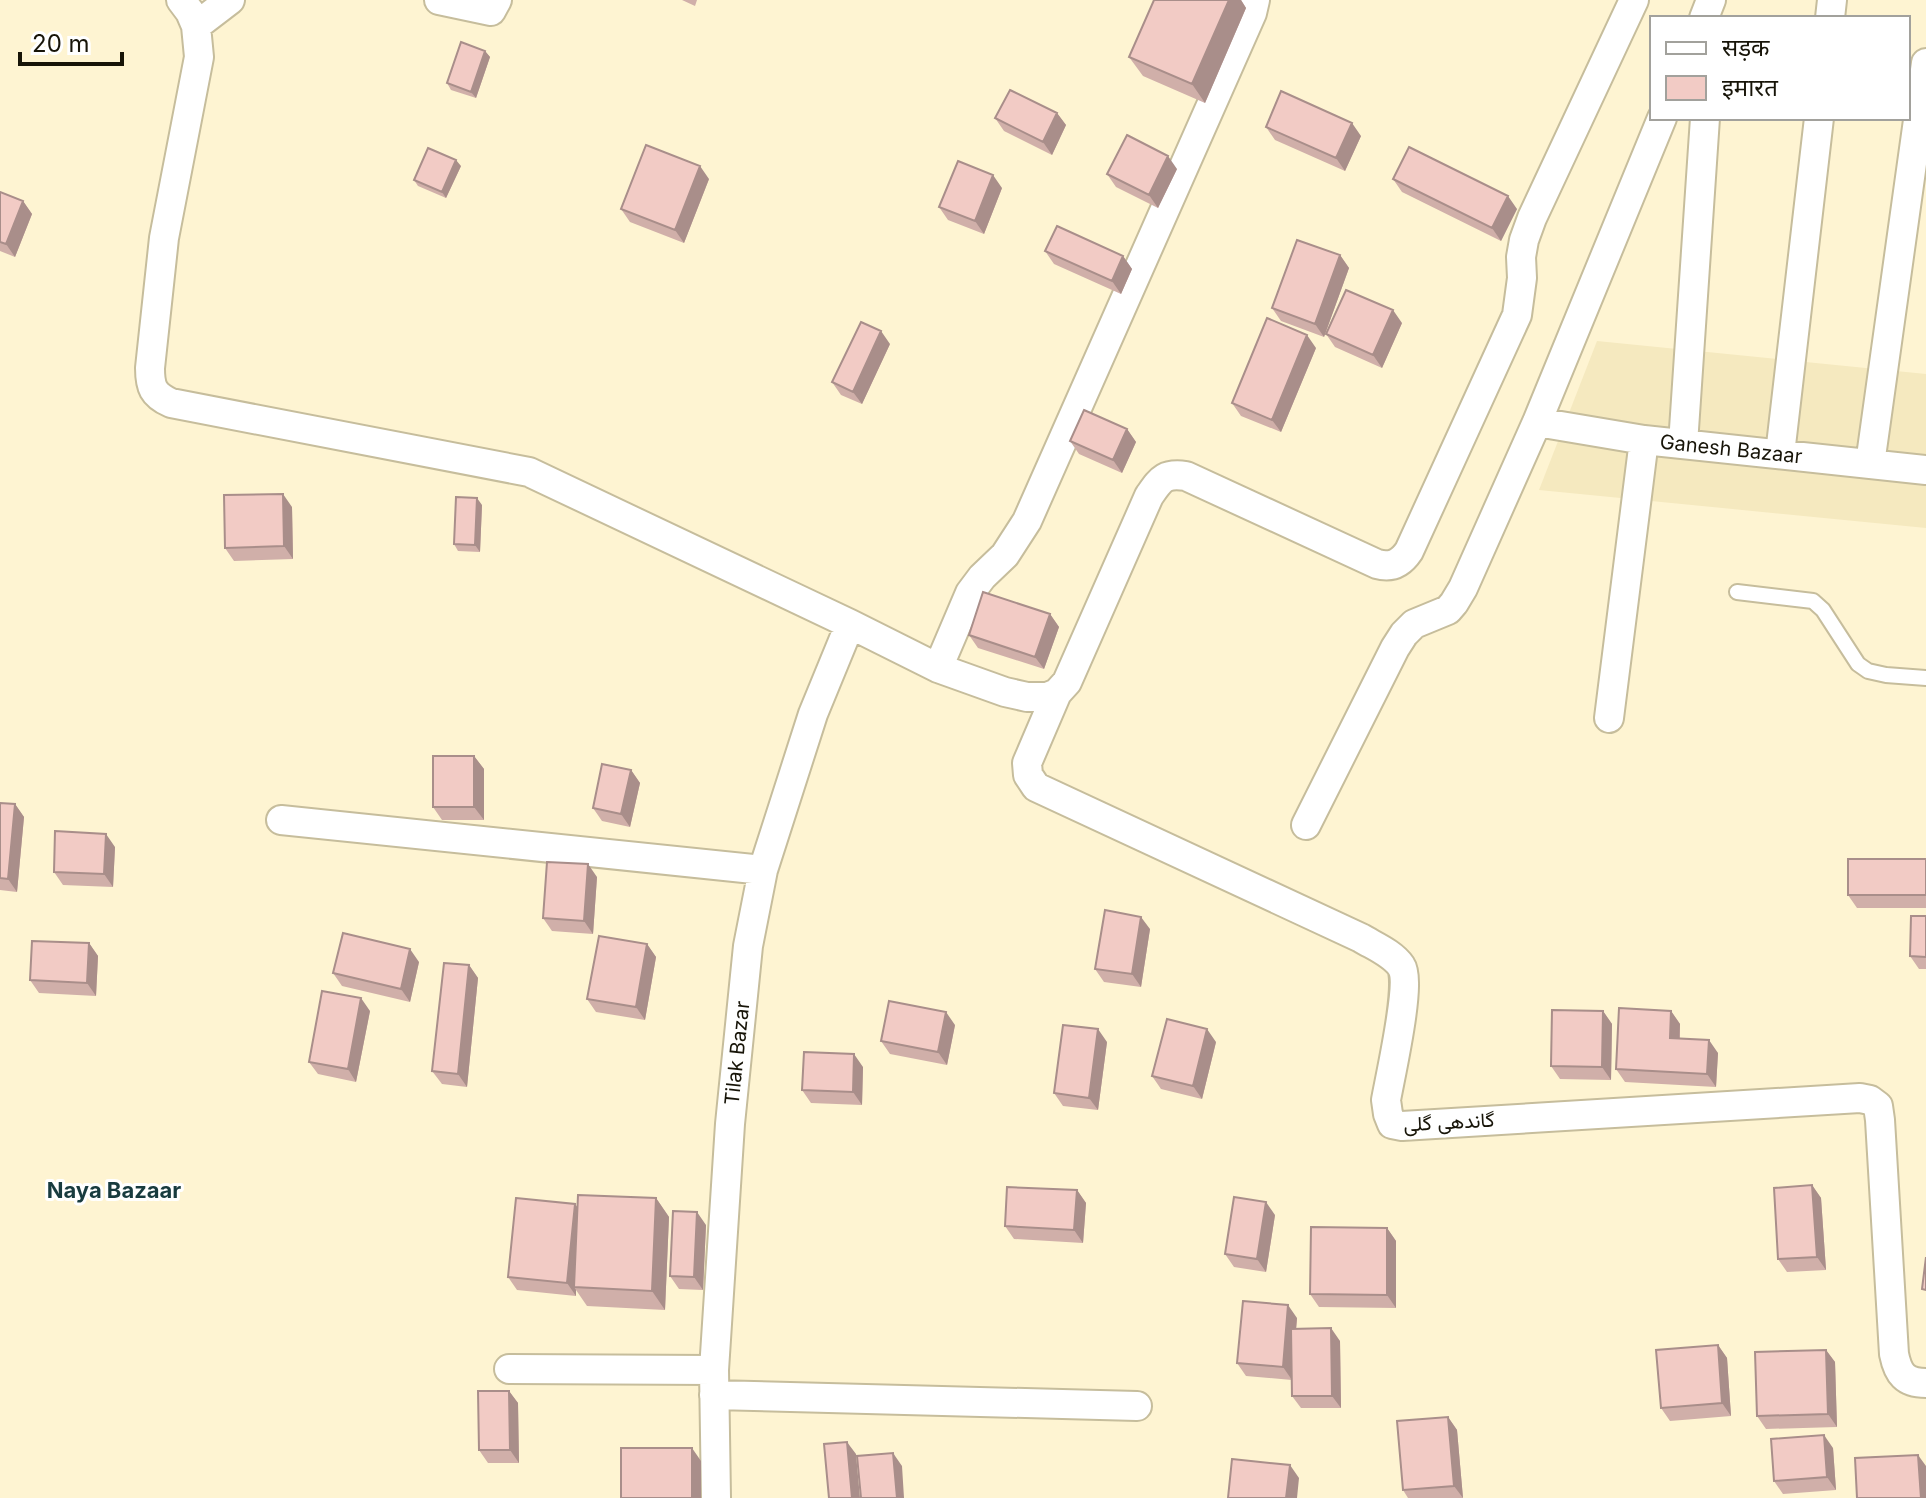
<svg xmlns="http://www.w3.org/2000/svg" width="1926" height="1498" viewBox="0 0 1926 1498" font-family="Inter,Vazirmatn,'Noto Sans Devanagari',sans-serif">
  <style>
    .built { fill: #f5e9bf }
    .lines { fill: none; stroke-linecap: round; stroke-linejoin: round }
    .lane-casing { stroke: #c6bd9c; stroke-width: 18 }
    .street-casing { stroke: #c6bd9c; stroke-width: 32 }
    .lane { stroke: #fff; stroke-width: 14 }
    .street { stroke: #fff; stroke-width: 28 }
    .wall { fill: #d0afa9 }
    .shaded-wall { fill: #a98e8a }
    .building { fill: #f2cbc5; stroke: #a98e8a; stroke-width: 2 }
    .labels { text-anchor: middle; stroke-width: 6; stroke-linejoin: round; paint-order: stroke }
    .street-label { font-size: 20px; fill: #171408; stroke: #fff }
    .neighbourhood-label { font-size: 22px; font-weight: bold; fill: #183b3e; stroke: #fff }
  </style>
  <rect width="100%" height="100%" fill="#fef4d2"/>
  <!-- built -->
  <path class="built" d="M1597,341l329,33v154l-387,-38z"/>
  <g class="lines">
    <defs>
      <path id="lane" d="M1737,592l76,9 10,9 35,54 10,7 18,4 40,3"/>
      <path id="street" d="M181,0l9,12 6,14 3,31 -35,181 -14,130c0,19 3,27 21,35l358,69 321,152 88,44 67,24 22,5h20l10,-4 10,-11 82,-186c12,-17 15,-23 37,-20l191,88c14,4 24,-1 32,-13l108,-236 5,-37 -1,-21 3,-17 8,-22 102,-218
        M439,0l52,11 6,-11
        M1704,18l7,-18
        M1830,18l2,-18
        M196,26l34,-26
        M1537,422l107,18 282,30
        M1683,444l22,-326
        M1780,454l39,-336
        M1870,464l56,-401
        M938,668l32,-75 12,-16 23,-22 22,-34 225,-508 3,-13
        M1057,693l-30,70 1,12 8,12 325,151c13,8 31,15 40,28 11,16 -11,111 -15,134l2,14 4,10 10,2 458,-28 10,2 8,6 2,14 14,234c4,20 11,29 32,29
        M1609,718l35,-278
        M281,820l482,50
        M1306,825l89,-177 9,-14 10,-10 34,-14 6,-7 9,-15 74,-166 125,-304
        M509,1369l205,1
        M714,1395l423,11
        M716,1498l-2,-128 16,-246 18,-178 15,-76 50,-156 37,-90"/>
    </defs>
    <!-- lane casing -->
    <use href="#lane" class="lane-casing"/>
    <!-- street casing -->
    <use href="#street" class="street-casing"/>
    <!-- lane -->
    <use href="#lane" class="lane"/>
    <!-- street -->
    <use href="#street" class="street"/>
  </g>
  <!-- wall -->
  <path class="wall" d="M682,0h15l-2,6z
    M1154,0h87l5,8 -41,95 -62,-27 -14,-19z
    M485,51l5,6 -14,41 -25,-8 -4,-7z
    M1057,113l9,12 -14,30 -48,-24 -9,-13z
    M1266,127l95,9 -16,35 -70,-31z
    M461,166l-15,32 -28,-12 -4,-6z
    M1177,169l-19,39 -42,-21 -9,-13z
    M709,179l-25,64 -54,-21 -9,-13z
    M1393,179l124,30 -16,32 -99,-49z
    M1002,188l-18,46 -36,-14 -9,-13z
    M0,192l23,9 9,13 -17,43 -15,-6z
    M1045,251l78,5 9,13 -11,25 -67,-30z
    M1340,255l9,13 -25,69 -43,-16 -9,-13z
    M1402,323l-20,45 -47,-21 -9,-13z
    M890,344l-28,60 -21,-9 -9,-13z
    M1316,348l-35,84 -40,-16 -9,-13z
    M1127,429l9,13 -14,31 -43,-19 -9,-13z
    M482,505l-2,47 -22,-1 -4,-7z
    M292,507l1,52 -59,2 -9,-13z
    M1050,614l9,13 -15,42 -66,-21 -9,-13z
    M474,756l10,13v51h-42l-9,-13z
    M631,770l9,13 -10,44 -28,-6 -9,-13z
    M0,803l15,1 9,13 -7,75 -17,-2z
    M115,847l-2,40 -50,-2 -9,-13z
    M1926,859v49h-69l-9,-13z
    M597,877l-4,57 -41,-3 -9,-13z
    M1926,916v53h-7l-9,-13z
    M1150,929l-9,58 -37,-5 -9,-13z
    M89,943l9,13 -2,40 -57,-3 -9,-13z
    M647,944l9,13 -11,63 -49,-8 -9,-13z
    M419,962l-9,40 -68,-16 -9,-13z
    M469,965l9,13 -11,109 -25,-3 -10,-13z
    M370,1011l-14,71 -38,-8 -9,-12z
    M1603,1011l9,13 -1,56 -51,-1 -9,-13z
    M1671,1011l9,13v14l38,15 -2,34 -91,-5 -9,-13z
    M955,1025l-8,40 -57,-11 -9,-13z
    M1107,1042l-9,68 -35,-4 -9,-13z
    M1216,1042l-14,57 -41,-10 -9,-13z
    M863,1067l-1,38 -51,-2 -9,-13z
    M1812,1185l9,13 5,72 -39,2 -9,-13z
    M1077,1190l9,13 -3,40 -69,-4 -9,-13z
    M656,1198l13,19 -4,93 -78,-4 -11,-16v6l-59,-6 -9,-13 67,-73 3,4z
    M1275,1215l-9,57 -32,-5 -9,-13z
    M706,1225l-3,65 -24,-1 -9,-13z
    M1387,1228l9,13v67l-77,-1 -9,-13z
    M1297,1318l-1,11 44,12 1,67h-40l-9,-12v-16l-46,-4 -9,-13z
    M1718,1345l9,13 4,58 -61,5 -9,-13z
    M1826,1350l9,12 2,65 -71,2 -9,-13z
    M509,1391l9,12 1,60h-31l-9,-13z
    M1448,1417l9,13 6,68h-55l-5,-8z
    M1833,1448l3,42 -53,4 -9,-13z"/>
  <!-- shaded-wall -->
  <path class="shaded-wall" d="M1229,0h12l5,8 -41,95 -13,-19z
    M485,51l5,6 -14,41 -5,-6z
    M1057,113l9,12 -14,30 -9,-13z
    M1352,123l9,13 -16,35 -9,-13z
    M1168,156l9,13 -19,39 -9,-13z
    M456,160l5,6 -15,32 -4,-6z
    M700,166l9,13 -25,64 -9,-13z
    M993,175l9,13 -18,46 -9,-13z
    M1508,196l9,13 -16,32 -9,-13z
    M23,201l9,13 -17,43 -9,-13z
    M1340,255l9,13 -25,69 -9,-13z
    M1123,256l9,13 -11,25 -9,-13z
    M1393,310l9,13 -20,45 -9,-13z
    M881,331l9,13 -28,60 -9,-12z
    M1307,335l9,13 -35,84 -9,-12z
    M1127,429l9,13 -14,31 -9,-13z
    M283,494l9,13 1,52 -9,-13z
    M477,498l5,7 -2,47 -5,-7z
    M1050,614l9,13 -15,42 -9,-12z
    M474,756l10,13v51l-10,-13z
    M631,770l9,13 -10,44 -9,-13z
    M15,804l9,13 -7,75 -9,-13z
    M106,834l9,13 -2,40 -9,-13z
    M588,864l9,13 -4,57 -9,-13z
    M1141,917l9,12 -9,58 -9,-13z
    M89,943l9,13 -2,40 -9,-13z
    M647,944l9,13 -11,63 -9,-13z
    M410,949l9,13 -9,40 -9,-13z
    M469,965l9,13 -11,109 -9,-13z
    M361,998l9,13 -14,71 -8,-13z
    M1603,1011l9,13 -1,56 -9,-13z
    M1671,1011l9,13 -1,26 -9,-12z
    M946,1012l9,13 -8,40 -9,-13z
    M1098,1029l9,13 -9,68 -9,-12z
    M1207,1029l9,13 -14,57 -9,-13z
    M1709,1040l9,13 -2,34 -9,-13z
    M854,1054l9,13 -1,38 -9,-13z
    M1812,1185l9,13 5,72 -9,-13z
    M1077,1190l9,13 -3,40 -9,-13z
    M656,1198l13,19 -4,93 -13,-19z
    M1266,1202l9,13 -9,57 -9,-13z
    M575,1204l9,13 -10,70 2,3v6l-9,-13z
    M697,1212l9,13 -3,65 -9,-13z
    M1387,1228l9,13v67l-9,-13z
    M1288,1305l9,13 -5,62 -9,-13z
    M1331,1328l9,13 1,67 -9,-12z
    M1718,1345l9,13 4,58 -9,-13z
    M1826,1350l9,12 2,65 -9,-13z
    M509,1391l9,12 1,60 -9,-13z
    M1448,1417l9,13 6,68 -9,-12z
    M1824,1435l9,13 3,42 -9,-13z
    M847,1442l9,12 4,44h-8z
    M692,1448l9,13v37h-9z
    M893,1453l9,13 2,32h-7z
    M1918,1455l8,11v32h-5z
    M1290,1465l9,13 -2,20h-11z"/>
  <!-- building -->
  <path class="building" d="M1154,0h75l-37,84 -63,-27z
    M461,42l24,9 -14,41 -24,-9z
    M1010,90l47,23 -14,29 -48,-24z
    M1281,91l71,32 -16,35 -70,-31z
    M1127,135l41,21 -19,39 -42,-21z
    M646,145l54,21 -25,64 -54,-21z
    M1409,147l99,49 -16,32 -99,-49z
    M428,148l28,12 -14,32 -28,-12z
    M958,161l35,14 -18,46 -36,-14z
    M0,192l23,9 -17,43 -6,-2z
    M1057,226l66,30 -11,25 -67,-30z
    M1297,240l43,15 -25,69 -43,-16z
    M1346,290l47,20 -20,45 -47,-21z
    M1267,318l40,17 -35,85 -40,-17z
    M861,322l20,9 -28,61 -21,-10z
    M1084,410l43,19 -14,31 -43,-19z
    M283,494l1,52 -59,2 -1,-53z
    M456,497l21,1 -2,47 -21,-1z
    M983,592l67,22 -15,43 -66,-22z
    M433,756h41v51h-41z
    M602,764l29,6 -10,44 -28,-6z
    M0,803l15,1 -7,75 -8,-1z
    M55,831l51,3 -2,40 -50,-2z
    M1848,859h78v36h-78z
    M547,862l41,2 -4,57 -41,-3z
    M1105,910l36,7 -9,57 -37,-5z
    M1911,916h15v41l-16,-1z
    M343,933l67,16 -9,40 -68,-16z
    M599,936l48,8 -11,63 -49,-8z
    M32,941l57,2 -2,40 -57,-3z
    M444,963l25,2 -11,109 -26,-3z
    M322,991l39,7 -13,71 -39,-7z
    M889,1001l57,11 -8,40 -57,-11z
    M1619,1008l52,3 -1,27 39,2 -2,34 -91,-5z
    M1552,1010l51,1 -1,56 -51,-1z
    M1167,1019l40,10 -14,57 -41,-10z
    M1063,1025l35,4 -9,69 -35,-5z
    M804,1052l50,2 -1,38 -51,-2z
    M1812,1185l5,72 -39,2 -4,-71z
    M1007,1187l70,3 -3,40 -69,-4z
    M578,1195l78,3 -4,93 -78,-4z
    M1234,1197l32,5 -9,57 -32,-5z
    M516,1198l59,6 -8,79 -59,-6z
    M673,1211l24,1 -3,65 -24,-1z
    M1311,1227l76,1v67l-77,-1z
    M1926,1257v33l-4,-1z
    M1243,1301l45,4 -5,62 -46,-4z
    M1331,1328l1,68h-40l-1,-67z
    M1718,1345l4,58 -61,5 -5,-58z
    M1826,1350l2,64 -71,2 -2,-64z
    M478,1391h31l1,59h-31z
    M1448,1417l6,69 -51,4 -6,-69z
    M1824,1435l3,42 -53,4 -3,-42z
    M847,1442l5,56h-23l-5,-54z
    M621,1448h71v50h-71z
    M893,1453l4,45h-36l-4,-42z
    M1918,1455l3,43h-64l-2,-40z
    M1232,1459l58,6 -4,33h-58z"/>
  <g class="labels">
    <!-- street labels -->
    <g class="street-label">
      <text transform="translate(1731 449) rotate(6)" y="7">Ganesh Bazaar</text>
      <text transform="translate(737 1053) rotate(-84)" y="7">Tilak Bazar</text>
      <text transform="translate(1449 1122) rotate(-3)" y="7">گاندھی گلی</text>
    </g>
    <!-- neighbourhood labels -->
    <g class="neighbourhood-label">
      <text x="114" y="1198">Naya Bazaar</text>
    </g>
  </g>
  <!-- legend -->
  <rect x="1650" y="16" width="260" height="104" fill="#ffffff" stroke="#a2a19c" stroke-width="2"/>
  <rect x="1666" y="42" width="40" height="12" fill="#ffffff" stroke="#a2a19c" stroke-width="2"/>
  <text x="1722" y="56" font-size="24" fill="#171408">सड़क</text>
  <rect x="1666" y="76" width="40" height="24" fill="#f2cbc5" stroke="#a2a19c" stroke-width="2"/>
  <text x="1722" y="96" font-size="24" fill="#171408">इमारत</text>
  <!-- scale -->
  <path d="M20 52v12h102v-12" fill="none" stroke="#171408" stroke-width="4"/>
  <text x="32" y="52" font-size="24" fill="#171408" stroke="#ffffff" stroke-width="6" paint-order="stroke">20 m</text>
</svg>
